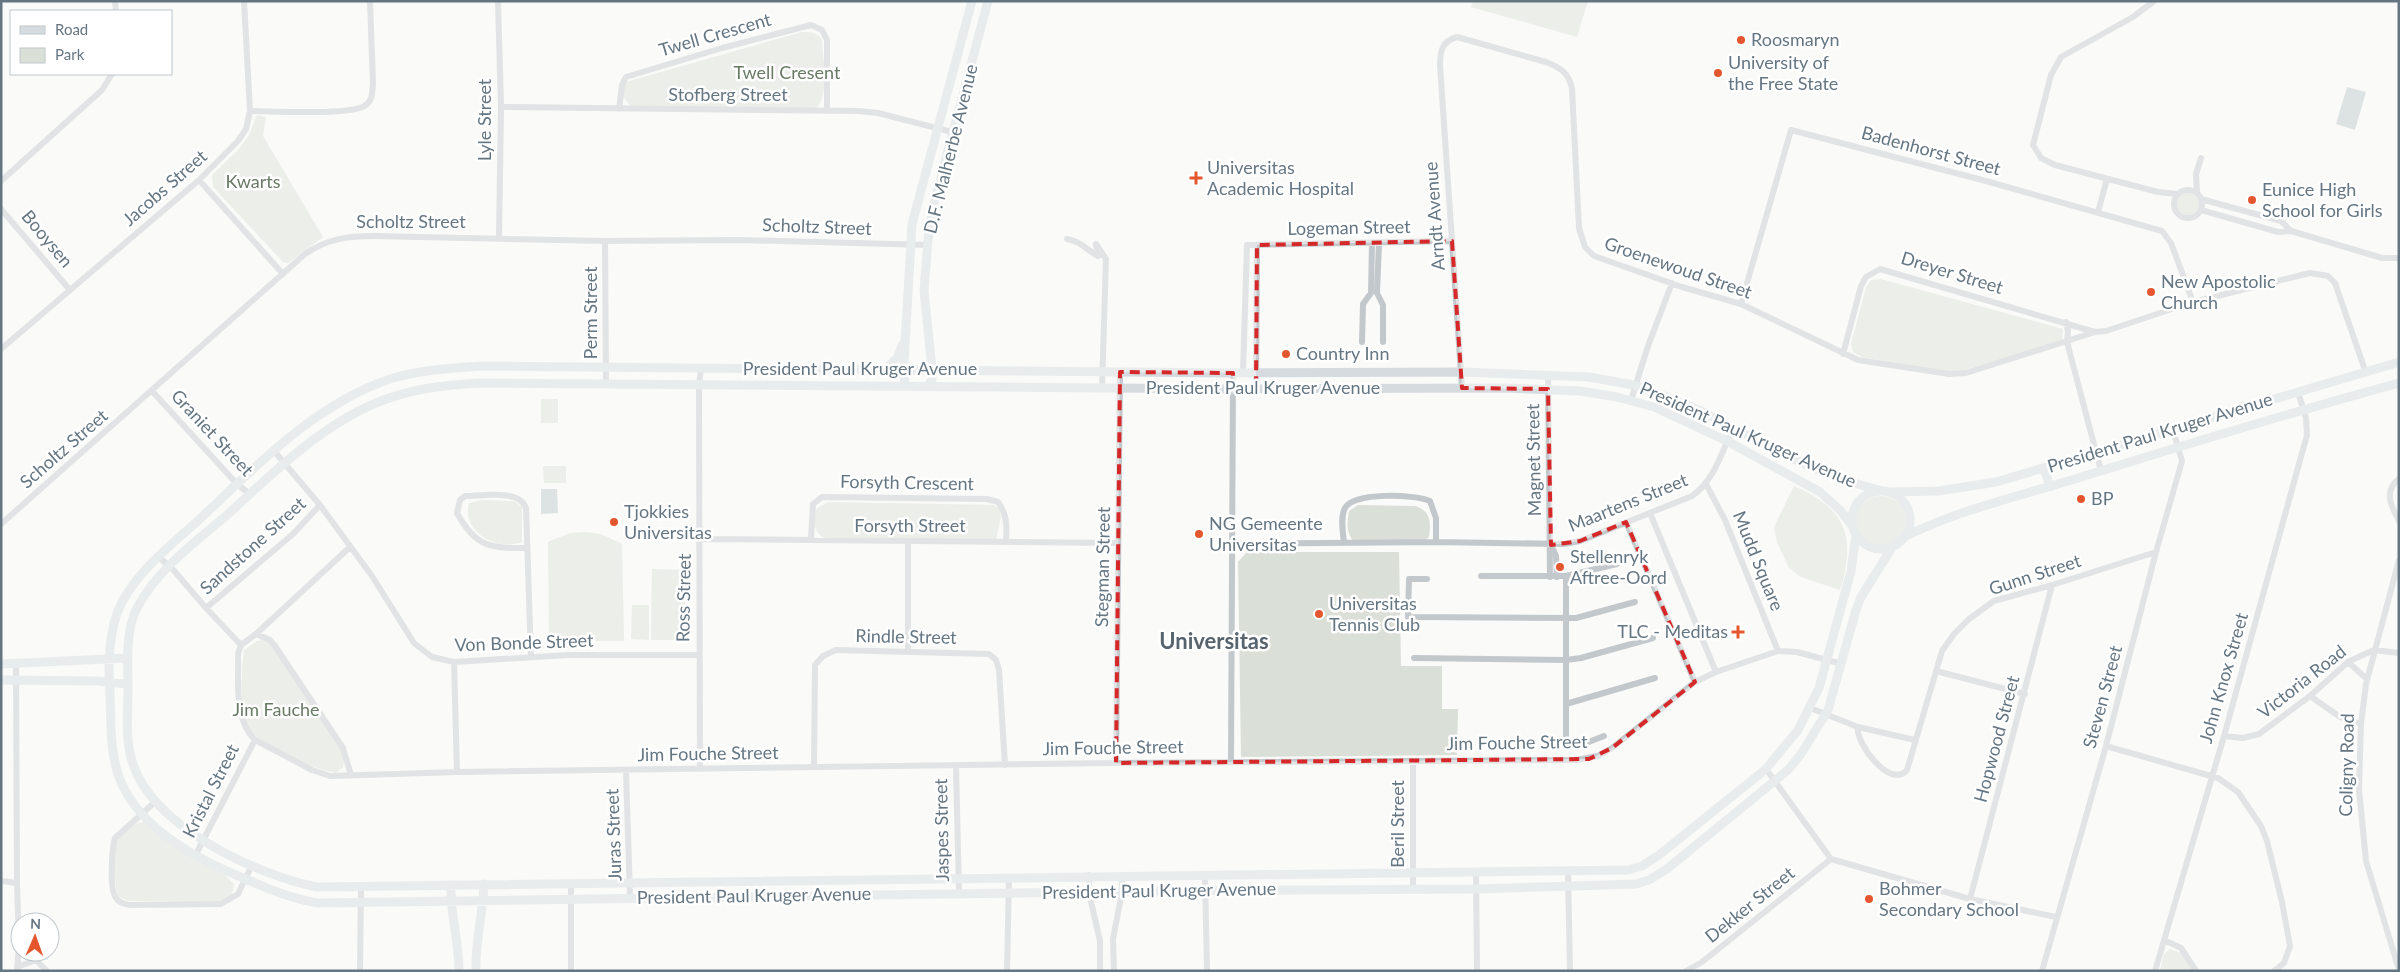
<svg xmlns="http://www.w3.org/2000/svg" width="2400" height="972" viewBox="0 0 2400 972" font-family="Lato,sans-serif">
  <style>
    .green { fill: #dadfd7 }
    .water { fill: #bbc7cb }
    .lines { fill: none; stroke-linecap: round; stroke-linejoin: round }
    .street { stroke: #c3c8cc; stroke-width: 6 }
    .secondary { stroke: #d6dbdf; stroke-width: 9 }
    .marked { fill: none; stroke: #d62828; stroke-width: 4; stroke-dasharray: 10 6; stroke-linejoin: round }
    .poi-dot { fill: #e4572e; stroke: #fff; stroke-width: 2 }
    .labels { text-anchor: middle; stroke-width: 5; stroke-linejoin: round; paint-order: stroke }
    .street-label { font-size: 18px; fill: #657683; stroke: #fff }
    .poi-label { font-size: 18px; fill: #657683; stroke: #fff; text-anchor: start }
    .park-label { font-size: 18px; fill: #687a64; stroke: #fff }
    .district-label { font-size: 22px; font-weight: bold; fill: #57646e; stroke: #fff }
  </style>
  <rect width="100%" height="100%" fill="#fafaf8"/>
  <!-- green -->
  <path class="green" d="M1473,1h115l-11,36 -106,-30z
    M802,32c9,0 15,0 20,8 1,21 8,53 -6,69l-180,1c-9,-7 -19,-17 -10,-28z
    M257,115l9,2 -3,19 60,101 -35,26 -5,-1 -70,-75 -1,-12 26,-25 11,-15z
    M2177 204a11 11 0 1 1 22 0a11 11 0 1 1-22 0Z
    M1881,279l182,50 -1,13 -108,31 -92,-16 -9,-5 -2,-9 15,-55 5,-8z
    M541,399h17v24h-17z
    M543,466h23v17h-22z
    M1794,486c51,22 63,50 46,104l-39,-13 -12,-9 -12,-26 -3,-15z
    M1855 522a26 26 0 1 1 52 0a26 26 0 1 1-52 0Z
    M482,500l32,1 8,6v35c-24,9 -61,-9 -53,-39z
    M828,502l165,3 6,3 2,9 -5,22 -171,-1c-11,-4 -14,-20 -8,-29 3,-3 7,-5 11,-7z
    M1358,505l58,1c15,6 15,16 13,31l-8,6 -67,-1c-8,-10 -7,-18 -5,-31z
    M586,532l15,2 21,10 2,97h-75l-1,-99 22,-9z
    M1247,552h152l2,114h41v43h16l-1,46 -216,2 -3,-195z
    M652,569l33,1v70h-34z
    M632,605h17v35l-18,-1z
    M265,640l7,5 73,111 -2,11 -7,6c-23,-4 -86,-29 -93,-54 -3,-10 -1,-58 1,-69l13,-9z
    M144,822l24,20 58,34 8,8 -2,10 -11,8 -93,-1 -10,-5c-6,-28 -11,-69 26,-74z
    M2170,949l11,4 13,18h-34l4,-17z"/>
  <!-- water -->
  <path class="water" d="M2347,87l19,5 -11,38 -19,-6z
    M541,489h16l1,24 -17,1z"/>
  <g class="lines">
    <!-- street -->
    <path class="street" d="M115,1l1,10
      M498,1l3,106 -2,131
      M2154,1l-21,16 -72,40 -10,18 -18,70 8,13 14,7 103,27 20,2
      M501,107l358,4 19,2 74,19
      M619,109l3,-24 4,-8 96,-29 89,-23 11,5 5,10v71
      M250,111c21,0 103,5 116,-6 7,-5 6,-14 7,-21l-3,-83
      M199,180l84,94
      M1,181l101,-91 10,-16
      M2174 204a14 14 0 1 1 28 0a14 14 0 1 1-28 0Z
      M2197,193l-1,-19 5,-16
      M2201,199l80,22 10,10
      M1,209l68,80
      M2201,210l77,22 13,-1 91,27h17
      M2098,212l9,-33
      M1067,239c15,3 18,10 31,17l-2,-12 10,15 -4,128
      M605,241l1,143
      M1379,243l-2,50 6,12v37
      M1741,304l50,-174 195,51 176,50 9,12 22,59
      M2066,322l2,9 -1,11 34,129
      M1362,342l1,-38 8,-11 1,-50
      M1,349l198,-169 39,-39 8,-12 4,-18 -6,-110
      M1843,354l18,-68 5,-9 14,-8 215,63
      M1243,373l4,-128 205,-4
      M1548,375l2,202
      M1256,388l1,-143
      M1462,388l-22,-323c0,-14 2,-24 17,-28l89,25c15,6 23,11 26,27l7,139 6,19 9,9 88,31 59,17 117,56 91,14 17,-1 129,-41 11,-1 87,-29 117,-29 18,3 7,7 31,90
      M152,391l85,93 13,10
      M1631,400l17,-54 24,-63
      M274,451l46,54 52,71 42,67 18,14 22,5 114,-7h130
      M2399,479c-16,12 -8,27 0,42
      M1706,484l19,36 53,131
      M1650,513l66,159
      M1626,522l69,160
      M1,524l304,-270c22,-15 42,-18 69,-18l231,5 134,-1 189,5
      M701,539l417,4
      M811,539l2,-35 9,-7 165,2 11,3c9,12 9,24 8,38
      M1344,543c-1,-10 -4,-26 1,-35 8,-16 69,-14 85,-7l6,17v24
      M1231,544l205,-2 128,2 16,-3 112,-45c22,-15 30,-44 41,-68
      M1551,545l5,11 1,21
      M350,547l-94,87 -15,11 -3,9c1,29 -5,64 17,86l57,30 18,6 127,-4 659,-9 461,-3 21,-4 14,-8 83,-66 21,-10 62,-21 19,1 45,12
      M527,548c-36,0 -51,0 -70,-35l3,-13 5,-4c17,0 55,-7 61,12l5,149
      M158,557l12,9 36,42 35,37
      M2399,560l-33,124 -5,40 -2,65 7,72 33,109
      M1481,576h85l51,-12
      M1566,576v163l4,5 16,-1 18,-7
      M1427,579h-18l-1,38 168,1 59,-16
      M206,608l87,-74 27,-29
      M256,634l14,6 5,6 68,102 8,27
      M908,651v-109
      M1414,658l152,2 15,-2 72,-20
      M454,662l3,110
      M2348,662l19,17
      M16,663l1,220 2,62 -2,26
      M1936,671l89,23
      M2310,696l30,21 21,7
      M1566,704l89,-26
      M1810,708l48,19 57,13
      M1858,727c-3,15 32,63 49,43l35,-119 12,-17 15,-15 25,-18 58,-16 104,-33
      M2224,736l19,2 16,-4 51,-38 38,-34 17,-8 9,-4 25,3
      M2106,746l112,32 20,14 23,34 6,15 15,61 8,44 -6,17 -10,8
      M1231,762l2,-389
      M1116,763l4,-391
      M814,767l1,-102 8,-9 13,-6 153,4 7,6 3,10 6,95
      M956,767l3,126
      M700,768l-1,-383 2,-17
      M1766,769l65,90 139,40 86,18
      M626,771l4,126
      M155,802l-40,36c-3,11 -6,51 1,60 3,5 9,6 14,7l91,-1 17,-10 14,-29
      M195,856l60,-116
      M1568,871l2,100
      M1476,873l1,98
      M1089,875v18l11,48v30
      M1205,876l2,95
      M1,881l16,2
      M1413,888v-127
      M1970,899l82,-314
      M2164,940l17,8 15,23
      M28,952l19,19
      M17,967l19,-7
      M360,971l1,-84
      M571,971v-87
      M1007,971l2,-93
      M1114,971l-1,-32 9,-47v-17
      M1686,971l16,-9 129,-103
      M2042,971l64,-225 50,-194 26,-91 -9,-31
      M2155,971l69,-235 83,-301 -1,-17 -8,-26"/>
    <!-- secondary -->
    <path class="secondary" d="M885,370l12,-12 6,-14
      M905,386l-1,-24 8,-138 60,-223
      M928,386l4,-7v-10l-8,-78 4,-51 5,-33 55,-206
      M2044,468l6,19
      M1852 520a29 29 0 1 1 58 0a29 29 0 1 1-58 0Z
      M1882,491l-45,-13 -46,-20 -90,-47 -42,-17 -25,-9 -45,-8 -128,-5 -228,1 -753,-7c-29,2 -61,4 -90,13 -74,25 -132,85 -188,138 -28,26 -61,50 -80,85 -14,27 -14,63 -12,94 1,27 0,56 9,81 19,52 81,84 129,103 23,10 45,19 70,23l835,-12 323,-2 160,-5 13,-4 18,-11 121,-99 13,-16 27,-44 28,-100 5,-13 32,-51
      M1889,492l50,-1 57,-9 403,-120
      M1853,527l-13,-17 -20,-18 -93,-51 -73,-34 -37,-10 -37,-6 -76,-3 -271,1 -753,-6c-36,2 -71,6 -104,20 -57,24 -104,71 -149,112 -32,27 -70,55 -90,93 -12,23 -9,55 -9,80 0,24 -3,51 4,73 19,65 124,114 185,126l1311,-17 14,-4 17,-11 107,-86 32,-39 21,-42 32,-117 5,-37
      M1906,536c55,-27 114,-40 172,-58 107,-33 213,-66 321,-95
      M1,664l127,-6
      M1,680l96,1 31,3
      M451,885c-1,29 8,56 8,86
      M476,971c-1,-30 7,-57 8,-87"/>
  </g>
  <!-- marked area -->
  <path d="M0 0H2400V972H0ZM1452,241l10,147 86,1 3,156 29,-4 46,-19 69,160 -83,66 -23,11 -473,4 4,-391 113,1v16l23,-1 1,-143z" fill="#fafaf8" fill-opacity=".55" fill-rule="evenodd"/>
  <path class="marked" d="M1452,241l10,147 86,1 3,156 29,-4 46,-19 69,160 -83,66 -23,11 -473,4 4,-391 113,1v16l23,-1 1,-143z"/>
  <!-- markers -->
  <g class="poi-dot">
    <circle cx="1741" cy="40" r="5"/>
    <circle cx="1718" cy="73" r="5"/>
    <path d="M1193.5 170.5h5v5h5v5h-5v5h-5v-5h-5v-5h5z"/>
    <circle cx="2252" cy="200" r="5"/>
    <circle cx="2151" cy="292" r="5"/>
    <circle cx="1286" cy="354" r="5"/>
    <circle cx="2081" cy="499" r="5"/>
    <circle cx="614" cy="522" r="5"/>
    <circle cx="1199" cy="534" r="5"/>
    <circle cx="1560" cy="567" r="5"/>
    <circle cx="1319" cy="614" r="5"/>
    <path d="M1735.5 624.5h5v5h5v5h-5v5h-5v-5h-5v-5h5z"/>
    <circle cx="1869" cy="899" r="5"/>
  </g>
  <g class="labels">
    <!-- street labels -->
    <g class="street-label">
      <text transform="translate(715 35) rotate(-16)" y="6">Twell Crescent</text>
      <text x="728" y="101">Stofberg Street</text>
      <text transform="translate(485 120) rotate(-90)" y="6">Lyle Street</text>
      <text transform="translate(951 149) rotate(-76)" y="6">D.F. Malherbe Avenue</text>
      <text transform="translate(1931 151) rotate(15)" y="6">Badenhorst Street</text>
      <text transform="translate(165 188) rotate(-41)" y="6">Jacobs Street</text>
      <text transform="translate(1435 216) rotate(-94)" y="6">Arndt Avenue</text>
      <text x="411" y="228">Scholtz Street</text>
      <text transform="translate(817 227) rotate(2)" y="6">Scholtz Street</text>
      <text transform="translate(1349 228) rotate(-1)" y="6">Logeman Street</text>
      <text transform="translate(47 239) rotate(50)" y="6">Booysen</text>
      <text transform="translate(1678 268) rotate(19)" y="6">Groenewoud Street</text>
      <text transform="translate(1952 273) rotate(17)" y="6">Dreyer Street</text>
      <text transform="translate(591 313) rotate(-90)" y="6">Perm Street</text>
      <text x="860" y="375">President Paul Kruger Avenue</text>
      <text x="1263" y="394">President Paul Kruger Avenue</text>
      <text transform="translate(212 433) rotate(47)" y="6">Graniet Street</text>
      <text transform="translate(2160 433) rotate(-17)" y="6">President Paul Kruger Avenue</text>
      <text transform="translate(1748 435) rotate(24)" y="6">President Paul Kruger Avenue</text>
      <text transform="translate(64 449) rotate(-41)" y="6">Scholtz Street</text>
      <text transform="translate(1534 460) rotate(-91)" y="6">Magnet Street</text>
      <text transform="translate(907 483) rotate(1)" y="6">Forsyth Crescent</text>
      <text transform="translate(1628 503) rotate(-22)" y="6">Maartens Street</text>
      <text x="910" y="532">Forsyth Street</text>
      <text transform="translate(253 546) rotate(-42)" y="6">Sandstone Street</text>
      <text transform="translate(1758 561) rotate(68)" y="6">Mudd Square</text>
      <text transform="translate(1103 567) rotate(-89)" y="6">Stegman Street</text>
      <text transform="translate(2035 575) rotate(-18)" y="6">Gunn Street</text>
      <text transform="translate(684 598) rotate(-89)" y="6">Ross Street</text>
      <text transform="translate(906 637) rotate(1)" y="6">Rindle Street</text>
      <text transform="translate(524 643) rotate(-2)" y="6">Von Bonde Street</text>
      <text transform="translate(2224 678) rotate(-74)" y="6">John Knox Street</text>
      <text transform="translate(2302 682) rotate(-38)" y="6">Victoria Road</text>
      <text transform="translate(2103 697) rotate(-75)" y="6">Steven Street</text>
      <text transform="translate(1997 739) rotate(-75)" y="6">Hopwood Street</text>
      <text transform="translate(1517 743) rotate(-1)" y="6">Jim Fouche Street</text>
      <text transform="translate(1113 748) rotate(-1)" y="6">Jim Fouche Street</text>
      <text transform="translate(708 754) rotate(-1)" y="6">Jim Fouche Street</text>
      <text transform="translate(2347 765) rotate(-89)" y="6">Coligny Road</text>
      <text transform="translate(211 791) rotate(-63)" y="6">Kristal Street</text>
      <text transform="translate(1398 824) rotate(-90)" y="6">Beril Street</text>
      <text transform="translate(942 830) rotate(-91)" y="6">Jaspes Street</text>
      <text transform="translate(614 835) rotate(-92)" y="6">Juras Street</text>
      <text transform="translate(1159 891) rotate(-1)" y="6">President Paul Kruger Avenue</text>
      <text transform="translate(754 896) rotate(-1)" y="6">President Paul Kruger Avenue</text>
      <text transform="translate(1750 905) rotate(-39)" y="6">Dekker Street</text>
    </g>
    <!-- poi labels -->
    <g class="poi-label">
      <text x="1751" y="46">Roosmaryn</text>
      <text x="1728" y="69">University of<tspan x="1728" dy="21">the Free State</tspan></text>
      <text x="1207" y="174">Universitas<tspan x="1207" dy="21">Academic Hospital</tspan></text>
      <text x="2262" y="196">Eunice High<tspan x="2262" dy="21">School for Girls</tspan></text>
      <text x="2161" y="288">New Apostolic<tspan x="2161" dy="21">Church</tspan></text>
      <text x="1296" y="360">Country Inn</text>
      <text x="2091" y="505">BP</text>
      <text x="624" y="518">Tjokkies<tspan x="624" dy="21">Universitas</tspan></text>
      <text x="1209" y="530">NG Gemeente<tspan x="1209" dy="21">Universitas</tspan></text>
      <text x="1570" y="563">Stellenryk<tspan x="1570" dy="21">Aftree-Oord</tspan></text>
      <text x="1329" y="610">Universitas<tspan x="1329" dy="21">Tennis Club</tspan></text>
      <text x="1728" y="638" text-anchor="end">TLC - Meditas</text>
      <text x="1879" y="895">Bohmer<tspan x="1879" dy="21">Secondary School</tspan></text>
    </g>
    <!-- park labels -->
    <g class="park-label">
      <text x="787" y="79">Twell Cresent</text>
      <text x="253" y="188">Kwarts</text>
      <text x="276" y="716">Jim Fauche</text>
    </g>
    <!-- district labels -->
    <g class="district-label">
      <text x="1214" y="649">Universitas</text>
    </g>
  </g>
  <!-- border -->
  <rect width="2400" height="972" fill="none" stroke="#657683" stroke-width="5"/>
  <!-- legend -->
  <rect x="10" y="10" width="162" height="65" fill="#ffffff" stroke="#c1c8cd"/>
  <rect x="20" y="26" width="25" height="8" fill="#d6dbdf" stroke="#c1c8cd"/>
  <text x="55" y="35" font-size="15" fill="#657683">Road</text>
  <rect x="20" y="48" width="25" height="15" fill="#dadfd7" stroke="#c1c8cd"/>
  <text x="55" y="60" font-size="15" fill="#657683">Park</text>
  <!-- north arrow -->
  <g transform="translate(35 937) rotate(2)"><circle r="24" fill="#ffffff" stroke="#c1c8cd"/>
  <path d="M0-4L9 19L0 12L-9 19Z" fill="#e4572e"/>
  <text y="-8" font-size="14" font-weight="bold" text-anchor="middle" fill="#657683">N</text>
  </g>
</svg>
